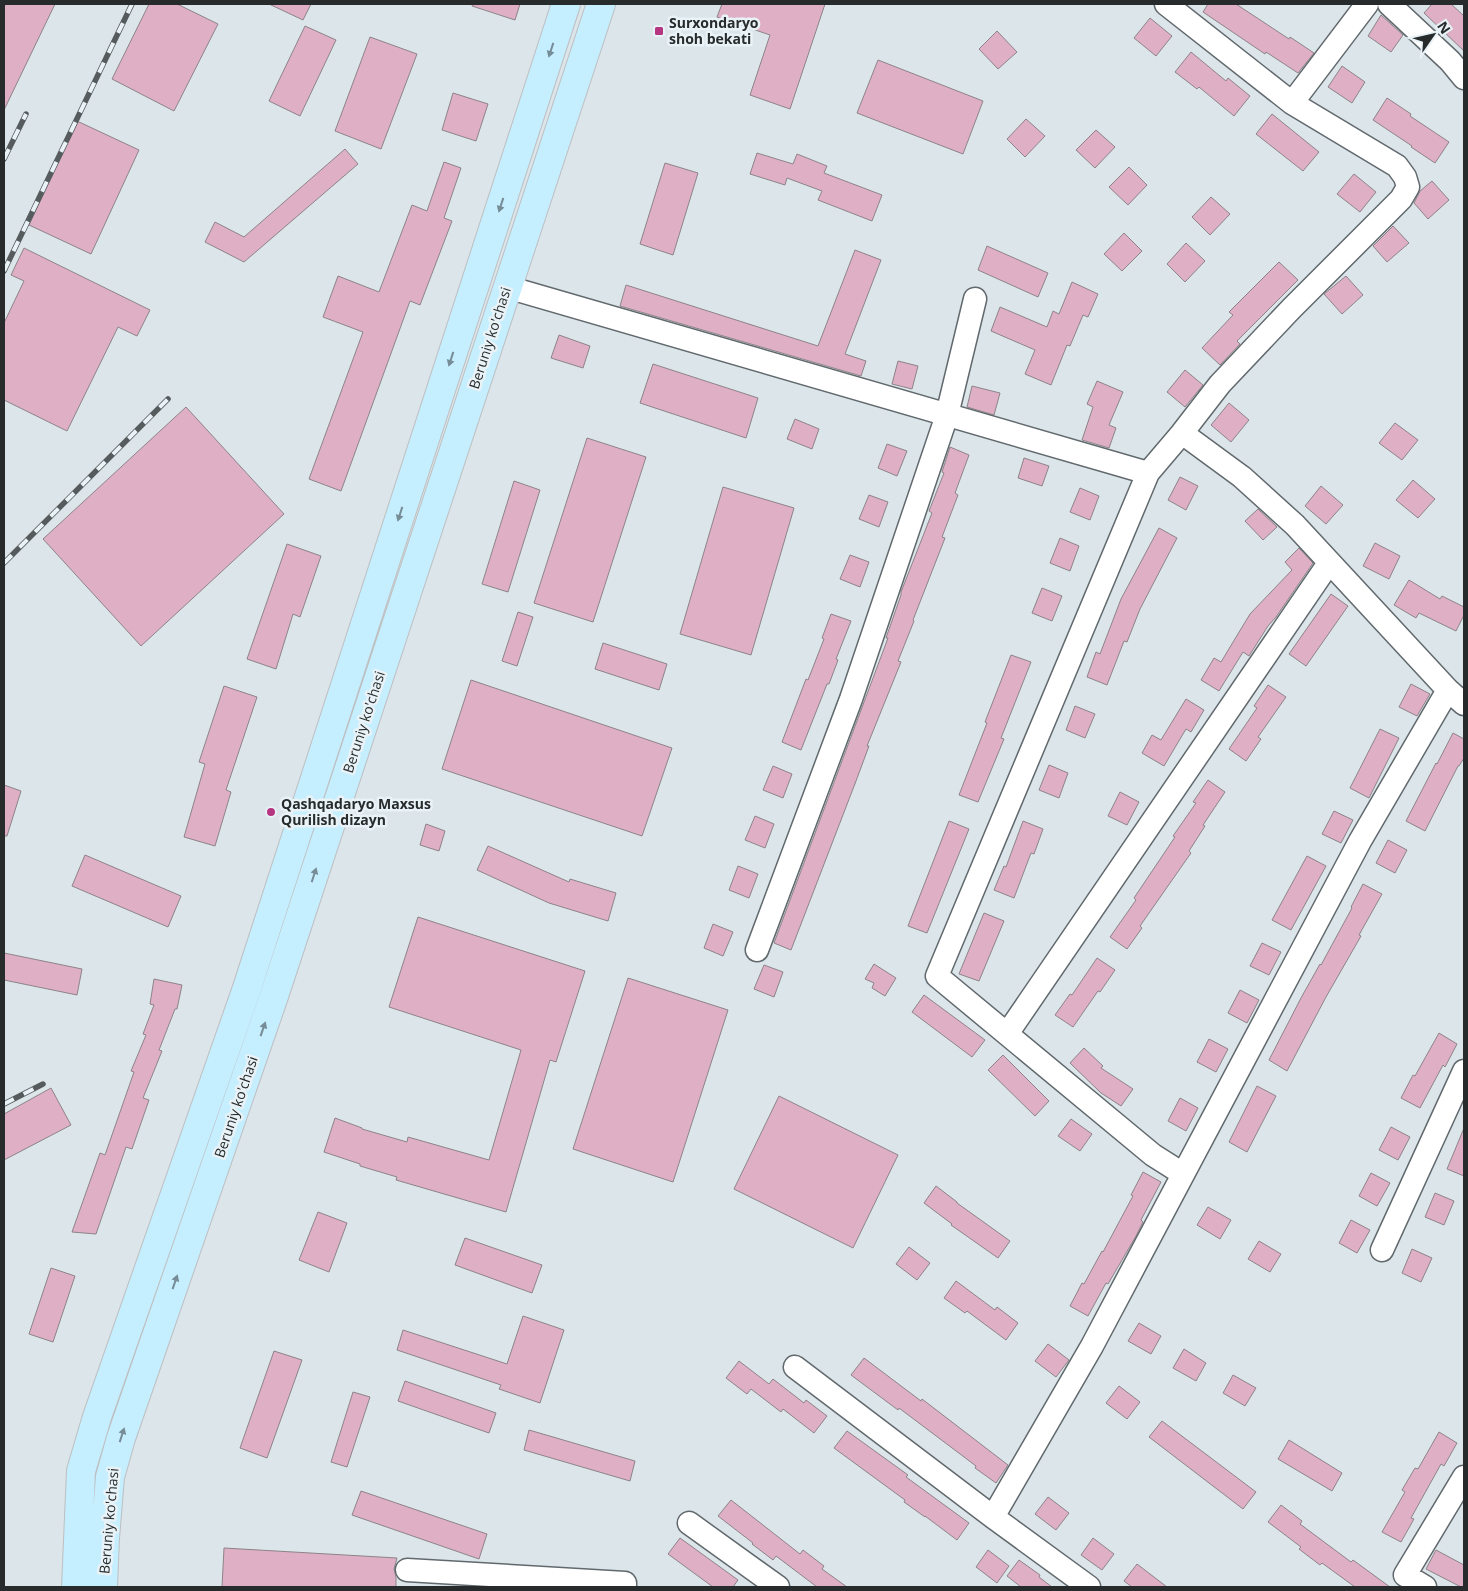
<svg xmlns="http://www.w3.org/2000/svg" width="1468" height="1591" viewBox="0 0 1468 1591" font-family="'Open Sans',sans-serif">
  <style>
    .building { fill: #deafc5; stroke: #8d8488 }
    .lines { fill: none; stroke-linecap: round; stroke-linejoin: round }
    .minor-casing { stroke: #61696d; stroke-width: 25 }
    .major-casing { stroke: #bebfc0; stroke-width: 30 }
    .minor { stroke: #fff; stroke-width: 22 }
    .major { stroke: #c5eeff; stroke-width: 28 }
    .rail-casing { stroke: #565b5d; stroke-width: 5.5 }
    .rail { stroke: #e9f3f7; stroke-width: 4; stroke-dasharray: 11; stroke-linecap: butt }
    .oneway { fill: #768c96 }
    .poi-dot { fill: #b63581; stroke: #e9f3f7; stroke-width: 2 }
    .labels { text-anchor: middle; stroke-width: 5; stroke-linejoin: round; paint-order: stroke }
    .poi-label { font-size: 14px; font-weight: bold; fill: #272b2c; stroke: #e9f3f7; text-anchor: start }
    .street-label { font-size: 14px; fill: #272b2c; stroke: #e9f3f7 }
  </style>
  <rect width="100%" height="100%" fill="#dbe5ea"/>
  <!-- building -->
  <path class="building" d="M4,4h51l-51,106z
    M149,4h28l41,20 -44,87 -62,-32z
    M269,4h42l-8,16z
    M473,4h47l-5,16 -43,-14z
    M722,4h103l-35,105 -40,-14 20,-60 -53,-18z
    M1208,4h28l53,35 1,-2 24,16 -16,20 -32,-21 -1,2 -62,-42z
    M1432,4h19l13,12v35l-40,-38z
    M1381,15l22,20 -12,17 -23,-16z
    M1150,18l22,18 -16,20 -22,-18z
    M305,26l31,14 -36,76 -31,-15z
    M997,31l20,21 -19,17 -19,-20z
    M370,37l47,17 -36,95 -46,-18z
    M1191,52l35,29 2,-3 22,18 -16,20 -35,-29 -2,2 -22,-17z
    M878,60l105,41 -20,53 -106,-41z
    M1342,66l23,16 -13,21 -24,-16z
    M453,93l35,11 -12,37 -34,-11z
    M1387,98l24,16 -1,2 39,26 -14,21 -24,-16 1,-1 -39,-26z
    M1272,114l47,38 -16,19 -47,-37z
    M1026,119l19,17 -20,21 -18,-18z
    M77,121l62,29 -48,104 -62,-29z
    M1096,130l19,17 -20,21 -19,-18z
    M345,149l13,15 -114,98 -39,-20 10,-20 29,15z
    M757,153l36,11 4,-10 30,12 -3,7 58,22 -10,26 -54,-21 4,-9 -35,-13 -2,7 -35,-11z
    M444,162l17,6 -17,50 8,3 -32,84 -10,-4 -69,190 -32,-12 54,-147 -40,-15 15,-41 41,16 33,-87 15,6z
    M665,163l33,10 -25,82 -33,-11z
    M1129,167l18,18 -19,20 -19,-18z
    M1354,174l22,18 -16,20 -23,-18z
    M1432,181l17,19 -21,19 -14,-16 6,-12z
    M1211,197l19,17 -20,21 -18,-18z
    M1393,226l16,17 -22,19 -14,-16z
    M1124,233l18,18 -20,20 -18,-17z
    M1186,243l19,18 -20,21 -18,-18z
    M987,246l61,27 -10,24 -60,-27z
    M24,248l126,62 -13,26 -19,-9 -51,104 -63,-31v-77l20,-42 -13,-6z
    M855,250l26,10 -36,94 21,7 -5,15 -241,-70 6,-21 192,61z
    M1279,262l19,18 -61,61 3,3 -20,21 -18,-17 31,-33 -4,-3z
    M1346,276l17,19 -21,19 -18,-20z
    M1072,282l26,12 -10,23 -5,-2 -13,31 -3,-1 -16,40 -26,-11 10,-24 -44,-19 9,-24 47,20 6,-16 6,3z
    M559,335l31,11 -7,22 -32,-10z
    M898,361l20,5 -6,23 -20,-5z
    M653,364l105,34 -12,40 -106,-35z
    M1185,370l18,15 -18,22 -18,-15z
    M1097,381l26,11 -14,33 7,3 -7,20 -27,-8 11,-33 -6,-3z
    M972,386l28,7 -6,22 -27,-8z
    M1229,403l20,17 -18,22 -20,-17z
    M186,407l98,107 -143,132 -98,-107z
    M795,419l24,10 -7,20 -25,-10z
    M1395,423l23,17 -16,20 -23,-17z
    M587,438l59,19 -53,165 -59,-19z
    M887,444l20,7 -10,25 -19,-8z
    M950,447l19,8 -14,38 3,2 -16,42 3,1 -32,82 1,1 -16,40 3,1 -34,84h2l-13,35 -65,169 -17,-7 114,-305h-2l15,-43v-3l31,-79 -3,-2 15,-38 -2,-1z
    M1024,458l25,8 -7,20 -24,-8z
    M1180,477l18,9 -12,24 -18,-10z
    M1413,480l22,19 -17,19 -22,-18z
    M514,481l26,9 -32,102 -26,-8z
    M1321,486l22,19 -17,19 -21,-18z
    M723,487l71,21 -43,147 -71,-21z
    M1080,488l19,8 -9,24 -20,-8z
    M869,495l19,7 -9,25 -20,-8z
    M1258,509l19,18 -14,13 -18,-19z
    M1159,528l18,10 -37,71 -13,33 -3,-1 -17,44 -20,-8 9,-25 4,2 21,-55z
    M1060,538l19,8 -9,25 -20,-8z
    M1375,543l25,13 -11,23 -26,-13z
    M287,544l34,12 -21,61 -7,-3 -17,55 -29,-10z
    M1299,548l14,15 -37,54 -8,9 -19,30 -6,-4 -24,39 -18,-11 13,-22 7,4 29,-48 42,-44 -7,-8z
    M850,555l19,7 -9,25 -20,-8z
    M1409,580l31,19 2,-3 22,11v8l-8,16 -37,-18 -3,5 -22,-13z
    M1042,588l20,8 -10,25 -20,-8z
    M1331,594l17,12 -42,60 -17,-12z
    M518,612l15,5 -16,49 -15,-5z
    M831,614l20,7 -15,38 2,1 -9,24h-2l-26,66 -19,-8 24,-63 2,1 16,-41 -2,-1z
    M603,643l64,21 -8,26 -64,-21z
    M1011,655l20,7 -30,76 3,1 -26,63 -19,-7 28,-72 -2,-1z
    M471,680l201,68 -30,88 -200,-67z
    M1411,684l19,10 -13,22 -18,-9z
    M1268,685l18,12 -28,40 3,2 -15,22 -17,-12 28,-41 -3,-2z
    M224,686l33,11 -31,93 5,2 -16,54 -31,-9 21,-73 -6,-2z
    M1186,699l18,11 -13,22 -5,-3 -22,37 -22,-13 10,-18 9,5z
    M1075,706l20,8 -10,24 -19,-8z
    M1380,729l19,9 -30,60 -19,-10z
    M1453,733l11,6v19l-5,8h-1l-33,65 -19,-10 30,-58 1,1z
    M1049,765l19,8 -9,25 -20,-8z
    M773,766l19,8 -9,24 -20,-8z
    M1208,780l17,12 -22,33 2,1 -16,25 2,2 -51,73 2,2 -15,21 -17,-12 26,-37 -2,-2 41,-61 -2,-1 23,-33 -3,-1z
    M4,785l17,6 -14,45h-3z
    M1120,792l19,10 -12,23 -19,-9z
    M1334,811l19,9 -12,23 -19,-9z
    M755,816l19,8 -9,24 -20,-8z
    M949,821l20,8 -42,104 -19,-7z
    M1023,821l20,8 -9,25 -3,-1 -17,45 -20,-8 10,-24 2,1z
    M426,824l19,7 -6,20 -19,-6z
    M1388,840l19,10 -12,23 -19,-10z
    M488,846l81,36 1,-3 46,14 -8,28 -59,-18 -72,-33z
    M85,855l96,41 -13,31 -96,-41z
    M1307,856l19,10 -35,64 -19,-10z
    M738,866l20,8 -9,24 -20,-8z
    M1363,884l19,10 -23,41 2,1 -35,61 -39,74 -18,-11 32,-62 19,-34 1,1 31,-57 -1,-1z
    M984,913l20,8 -25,60 -20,-7z
    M418,917l167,54 -29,91 -6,-2 -44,152 -110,-32 1,-3 -37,-11v-2l-36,-12 11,-34 27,10v1l45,13 1,-5 81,23 32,-110 -132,-43z
    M713,924l20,8 -10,24 -19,-8z
    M1262,943l19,9 -12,23 -19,-9z
    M4,953l78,16 -5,26 -73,-15z
    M1097,958l18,12 -15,22 -2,-1 -25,36 -18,-12 15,-21 2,1z
    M874,964l22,14 -11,18 -13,-8 2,-5 -9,-4z
    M764,965l19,7 -9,25 -20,-8z
    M628,978l100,32 -55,172 -100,-33z
    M154,979l28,6 -5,24h-2l-16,41 3,1 -19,47 6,2 -17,49 -6,-2 -30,87 -24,-2 28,-79 5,2 29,-83 -3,-1 15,-36 -3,-1 11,-29 -4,-1z
    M1240,990l19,10 -12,23 -19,-10z
    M924,995l61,45 -13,17 -60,-45z
    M1439,1033l18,11 -12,23 -2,-2 -23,43 -19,-10 12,-23 2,1z
    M1209,1039l19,10 -12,23 -19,-10z
    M1084,1048l19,18 -2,2 32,21 -12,17 -20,-13 -31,-30z
    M1003,1055l46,46 -14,15 -47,-46z
    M1257,1086l19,10 -29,56 -18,-10z
    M51,1088l20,37 -67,35v-46z
    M779,1096l119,59 -45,93 -119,-59z
    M1180,1098l18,10 -12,23 -18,-10z
    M1071,1119l21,15 -12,17 -22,-15z
    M1391,1127l19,10 -12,23 -19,-10z
    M1464,1128v48l-17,-7z
    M1143,1172l18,10 -20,38 2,2 -7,14 -28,48 -2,-1 -18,33 -18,-10 12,-23 2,1 18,-33 1,1 30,-56 -2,-1z
    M1371,1173l19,10 -13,23 -18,-10z
    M936,1186l21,16v1l53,38 -12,17 -47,-33 1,-1 -28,-21z
    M1435,1193l19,8 -10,24 -19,-8z
    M1208,1207l23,13 -11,19 -23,-14z
    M318,1212l29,11 -18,49 -30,-12z
    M1351,1220l19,10 -13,23 -18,-10z
    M465,1238l77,27 -10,28 -77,-28z
    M1259,1241l22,13 -11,18 -22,-13z
    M909,1247l21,16 -13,17 -21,-16z
    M1412,1249l20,9 -11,24 -19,-9z
    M51,1268l24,8 -22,66 -24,-8z
    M956,1281l39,29 2,-3 21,16 -12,17 -39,-29 -2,2 -21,-15z
    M523,1316l41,14 -24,73 -41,-14 2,-4 -104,-35 6,-20 104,34z
    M1139,1323l22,13 -10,18 -23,-13z
    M1048,1344l21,16 -13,17 -21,-16z
    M1184,1349l22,14 -10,18 -23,-13z
    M274,1351l28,9 -35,98 -27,-10z
    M864,1358l57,43 1,-2 86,66 -12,18 -21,-15 1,-2 -77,-58 -1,2 -47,-35z
    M739,1361l30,23 4,-5 31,24 2,-3 21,16 -13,17 -31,-24 -2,3 -30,-23 -4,5 -21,-16z
    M1233,1375l23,13 -11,18 -22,-13z
    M405,1381l91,32 -7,20 -91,-32z
    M1119,1386l21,16 -13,17 -21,-16z
    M353,1392l17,5 -23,70 -16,-5z
    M1162,1421l94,71 -13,17 -94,-72z
    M529,1430l106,31 -5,20 -106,-31z
    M847,1431l61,44 -2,2 63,46 -12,17 -32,-24v1l-21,-15 1,-2 -71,-52z
    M1439,1432l18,11 -13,23 -3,-2 -30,54 3,1 -13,23 -19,-10 23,-40 -3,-2 13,-22 3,1z
    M1289,1440l53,33 -10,18 -54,-32z
    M361,1491l126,43 -8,25 -127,-44z
    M1048,1497l21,16 -13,17 -21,-16z
    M731,1500l69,54 3,-4 21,16 -2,3 25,18h-30l-41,-31 -3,4 -21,-16 1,-1 -35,-27z
    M1281,1505l21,16 -2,3 51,38 2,-2 37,27h-35l-33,-24 -2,2 -21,-16 2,-2 -33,-25z
    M680,1538l58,42 -5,7h-20l-45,-33z
    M1093,1538l21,16 -12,16 -21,-15z
    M224,1548l173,10 -3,11 2,8v10h-174z
    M988,1550l21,16 -12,17 -21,-16z
    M1436,1550l28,15v22h-3l-35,-18z
    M1019,1560l21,15 -1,2 13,10h-31l-14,-11z
    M1137,1564l30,23h-35l-8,-6z"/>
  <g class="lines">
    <defs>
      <path id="minor" d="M1166,4l126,99 105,63 8,11 3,10 -7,12 -110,110 -71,75 -38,49 -34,40 -211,503 216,179 30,19
        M1389,4l61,57 14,17
        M1292,103l75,-99
        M507,287l641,186
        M1182,433l60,44 53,48 153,165 16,14
        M757,950l94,-251 96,-284 28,-116
        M1007,1034l322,-471
        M1382,1250l82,-179
        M795,1367l198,150 96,70
        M993,1517l99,-171 268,-505 88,-151
        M689,1523l89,64
        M407,1570l218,13v4
        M1425,1587l-20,-12 59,-98"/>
      <path id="major" d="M76,1587l5,-116 16,-54 150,-429 319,-984
        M103,1587l2,-49 5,-61 11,-39 153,-442 327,-992"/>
    </defs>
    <!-- minor casing -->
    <use href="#minor" class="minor-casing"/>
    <!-- major casing -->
    <use href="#major" class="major-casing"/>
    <!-- minor -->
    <use href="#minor" class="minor"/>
    <!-- major -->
    <use href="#major" class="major"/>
    <defs>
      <path id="rail" d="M4,159l22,-45
        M4,271l128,-267
        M4,563l164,-164
        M4,1104l39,-20"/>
    </defs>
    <!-- rail casing -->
    <use href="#rail" class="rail-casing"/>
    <!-- rail -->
    <use href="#rail" class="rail"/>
  </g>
  <!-- one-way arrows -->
  <defs><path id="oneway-solid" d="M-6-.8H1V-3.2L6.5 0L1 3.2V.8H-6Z" transform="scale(1.25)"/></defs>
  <g class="oneway">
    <use href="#oneway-solid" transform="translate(551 50) rotate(108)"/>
    <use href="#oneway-solid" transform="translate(501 205) rotate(108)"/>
    <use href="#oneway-solid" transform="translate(451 359) rotate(108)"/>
    <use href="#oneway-solid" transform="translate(400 514) rotate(108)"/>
    <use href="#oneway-solid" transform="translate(314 875) rotate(-72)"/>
    <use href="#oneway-solid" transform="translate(263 1029) rotate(-71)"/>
    <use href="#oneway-solid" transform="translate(175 1282) rotate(-71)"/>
    <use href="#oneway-solid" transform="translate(122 1435) rotate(-72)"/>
  </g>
  <!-- markers -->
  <g class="poi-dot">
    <rect x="654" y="26" width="10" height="10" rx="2.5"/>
    <circle cx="271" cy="812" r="5"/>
  </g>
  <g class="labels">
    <!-- poi labels -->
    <g class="poi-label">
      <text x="669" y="28">Surxondaryo<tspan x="669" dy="16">shoh bekati</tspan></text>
      <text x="281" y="809">Qashqadaryo Maxsus<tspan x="281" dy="16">Qurilish dizayn</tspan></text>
    </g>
    <!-- street labels -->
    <g class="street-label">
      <text transform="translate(490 338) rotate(-72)" y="5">Beruniy ko'chasi</text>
      <text transform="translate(364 722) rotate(-72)" y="5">Beruniy ko'chasi</text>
      <text transform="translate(236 1107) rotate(-71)" y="5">Beruniy ko'chasi</text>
      <text transform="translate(109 1521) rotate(-85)" y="5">Beruniy ko'chasi</text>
    </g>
  </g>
  <!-- border -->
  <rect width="1468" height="1591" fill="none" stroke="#272b2c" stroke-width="10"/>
  <!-- north arrow -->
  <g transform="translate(1433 35) rotate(56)" stroke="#e9f3f7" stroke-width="4" paint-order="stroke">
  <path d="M0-4L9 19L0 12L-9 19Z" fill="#272b2c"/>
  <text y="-8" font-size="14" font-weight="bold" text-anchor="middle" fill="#272b2c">N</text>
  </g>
</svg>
